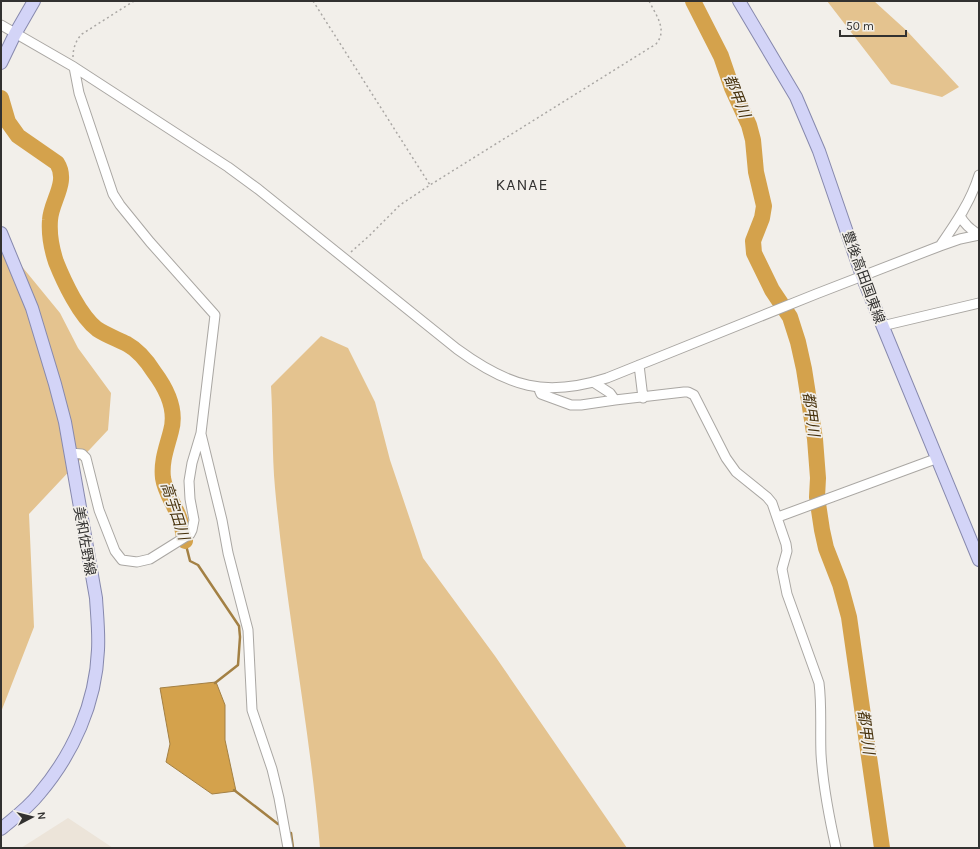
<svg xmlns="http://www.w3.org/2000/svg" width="980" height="849" viewBox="0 0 980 849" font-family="Karla,'Noto Sans JP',sans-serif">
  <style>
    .built { fill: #ece4d9 }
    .green { fill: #e4c38f }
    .water { fill: #d4a24c; stroke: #a38044 }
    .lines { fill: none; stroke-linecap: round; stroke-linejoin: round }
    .stream { stroke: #a38044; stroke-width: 2.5 }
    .river { stroke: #d4a24c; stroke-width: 16 }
    .minor-casing { stroke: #aaa7a3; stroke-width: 11 }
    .major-casing { stroke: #8789ad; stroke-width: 14 }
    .path { stroke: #aaa7a4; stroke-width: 1.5; stroke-dasharray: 2 3; stroke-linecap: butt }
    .minor { stroke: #fff; stroke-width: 9 }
    .major { stroke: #d3d4f7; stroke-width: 12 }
    .labels { text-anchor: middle; stroke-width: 3.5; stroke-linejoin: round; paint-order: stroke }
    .street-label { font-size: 14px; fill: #323130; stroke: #f2efea }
    .water-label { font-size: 15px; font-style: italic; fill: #47320d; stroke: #f2efea }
    .quarter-label { font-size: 16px; letter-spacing: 1px; fill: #323130; stroke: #f2efea }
  </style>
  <rect width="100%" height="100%" fill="#f2efea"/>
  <!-- built -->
  <path class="built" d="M68,818l45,30h-92z"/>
  <!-- green -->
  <path class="green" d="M827,1h47l33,30 52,56 -17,10 -51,-13z
    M1,241l59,72 18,35 33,45 -3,37 -79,84 5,113 -33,85z
    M321,336l27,12 27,54 15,58 33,98 72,98 132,192h-307c-10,-120 -34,-239 -45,-360 -3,-34 -2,-68 -4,-102z"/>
  <!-- water -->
  <path class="water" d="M216,682l9,23v35l11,51 -24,3 -46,-32 4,-18 -10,-56z"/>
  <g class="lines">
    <!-- stream -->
    <path class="stream" d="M185,541l5,20 8,4 41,61 1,11 -2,28 -23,18
      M234,790l44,34
      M291,833l2,15"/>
    <!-- river -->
    <path class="river" d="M693,1l28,55 11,32 17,37 4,15 3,32 8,34 -2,12 -9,23 1,12 18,37 18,27 8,25 6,27 11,70 3,39 -1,19 5,33 4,18 14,36 9,33 33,231
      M1,98l7,24 10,14 39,27c12,19 -6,38 -7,57 -1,13 2,30 6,42 8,20 24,54 41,67 9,6 20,10 30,15 11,6 20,17 27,28 12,16 23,38 17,59 -4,16 -10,30 -8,47 2,14 11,26 16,39 3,8 4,16 6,24"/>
    <defs>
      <path id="minor" d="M1,25l73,42 154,100 30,22 199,160c52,38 88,49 150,29l209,-84 124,-48 20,-7 19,-4
        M960,216c5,9 11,13 19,19
        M940,246c16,-23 31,-45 39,-71
        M882,326l97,-23
        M639,365l4,33
        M593,382l17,11 5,7 69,-8h4l6,3 32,63 10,14 31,25 5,6 14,41 1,7 -5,18 5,25 32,89c3,23 1,47 2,71 2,32 8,63 15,94
        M538,387l3,7 30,11h10l34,-5
        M201,434l21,86 6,33 20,77 4,80 20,59 7,29 9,50
        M70,453l12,1 4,4 13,52 16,41 7,9 15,2 13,-3 40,-25 2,-4 2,-10 -4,-21 -1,-18 3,-18 9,-30 14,-118 -65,-73 -30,-37 -7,-11 -34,-101 -5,-26
        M778,517l160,-59"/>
      <path id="major" d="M739,1l57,96 23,54 43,125 117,284
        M1,63l14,-29 19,-33
        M1,233l31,75 23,76 10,38 31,176c1,17 3,34 2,52 -2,53 -25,104 -59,144 -11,14 -25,24 -38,35"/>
    </defs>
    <!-- minor casing -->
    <use href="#minor" class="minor-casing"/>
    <!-- major casing -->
    <use href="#major" class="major-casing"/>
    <!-- path -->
    <path class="path" d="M313,1l117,184
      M73,57c0,-9 3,-17 9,-23l52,-33
      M351,252l18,-16 31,-31 30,-20 226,-141c12,-14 0,-29 -7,-43"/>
    <!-- minor -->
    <use href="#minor" class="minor"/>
    <!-- major -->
    <use href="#major" class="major"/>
  </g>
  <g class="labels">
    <!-- street labels -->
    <g class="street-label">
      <text transform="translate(864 277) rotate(70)" y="5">豊後高田国東線</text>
      <text transform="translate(85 541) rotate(80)" y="5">美和佐野線</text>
    </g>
    <!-- water labels -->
    <g class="water-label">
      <text transform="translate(737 96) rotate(68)" y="5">都甲川</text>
      <text transform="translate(811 414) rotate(82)" y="5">都甲川</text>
      <text transform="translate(175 511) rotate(72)" y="5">高宇田川</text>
      <text transform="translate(866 732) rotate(82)" y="5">都甲川</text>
    </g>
    <!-- quarter labels -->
    <g class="quarter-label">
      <text x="522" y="190">KANAE</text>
    </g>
  </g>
  <!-- border -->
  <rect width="980" height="849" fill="none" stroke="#323130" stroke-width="4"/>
  <!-- north arrow -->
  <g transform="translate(32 817) rotate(83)" stroke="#f2efea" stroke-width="3" paint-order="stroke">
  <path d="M0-3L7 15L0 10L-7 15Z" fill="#323130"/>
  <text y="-6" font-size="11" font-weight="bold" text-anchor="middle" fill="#323130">N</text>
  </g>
  <!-- scale -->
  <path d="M840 30v6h66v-6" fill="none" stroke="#323130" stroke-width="2"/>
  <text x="846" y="30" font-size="12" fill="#323130" stroke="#f2efea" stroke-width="3" paint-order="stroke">50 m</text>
</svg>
